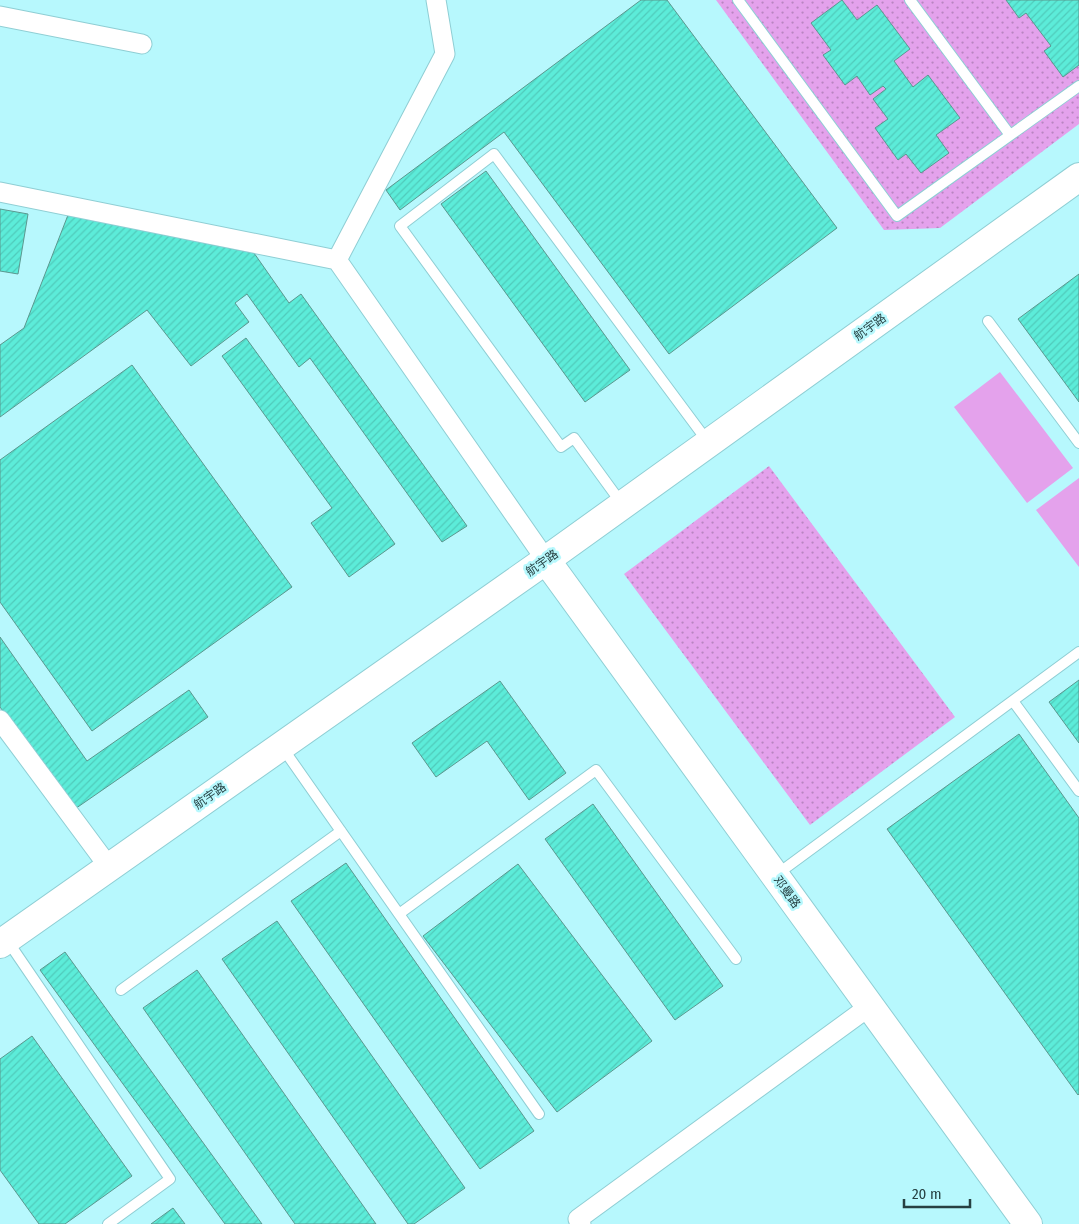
<svg xmlns="http://www.w3.org/2000/svg" width="1079" height="1224" viewBox="0 0 1079 1224" font-family="'Fira Sans Condensed','Noto Sans SC',sans-serif">
  <style>
    .grass { fill: url(#grass-dots) }
    .garden { fill: #e4a2ec }
    .building { fill: url(#building-hatch); stroke: #5b978e }
    .lines { fill: none; stroke-linecap: round; stroke-linejoin: round }
    .lane-casing { stroke: #8fced4; stroke-width: 12 }
    .street-casing { stroke: #8fced4; stroke-width: 21 }
    .secondary-casing { stroke: #8fced4; stroke-width: 30 }
    .lane { stroke: #fff; stroke-width: 10 }
    .street { stroke: #fff; stroke-width: 19 }
    .secondary { stroke: #fff; stroke-width: 28 }
    .labels { text-anchor: middle; stroke-width: 5; stroke-linejoin: round; paint-order: stroke }
    .street-label { font-size: 12px; fill: #264042; stroke: #b7f8fd }
  </style>
  <defs>
    <pattern id="grass-dots" width="8" height="8" patternUnits="userSpaceOnUse" patternTransform="scale(1.25)"><rect width="8" height="8" fill="#e4a2ec"/><path d="M2 2h.1M6 6h.1" fill="none" stroke="#b985c1" stroke-width="1.8" stroke-linecap="round"/></pattern>
    <pattern id="building-hatch" width="6" height="6" patternUnits="userSpaceOnUse" patternTransform="scale(1.25)"><rect width="6" height="6" fill="#5cecd9"/><path d="M-1 1l2-2M0 6l6-6M5 7l2-2" fill="none" stroke="#50cbbb"/></pattern>
  </defs>
  <rect width="100%" height="100%" fill="#b7f8fd"/>
  <!-- grass -->
  <path class="grass" d="M716,0h363v124l-139,104 -56,2z
    M769,466l186,251 -145,108 -186,-251z"/>
  <!-- garden -->
  <path class="garden" d="M1000,372l73,96 -46,35 -73,-96z
    M1079,478v89l-43,-57z"/>
  <!-- building -->
  <path class="building" d="M641,0h26l170,228 -168,126 -165,-222 -104,78 -14,-20z
    M842,0l15,20 20,-15 33,44 -16,12 19,26 15,-12 32,43 -24,17 13,18 -28,20 -15,-19 -8,6 -23,-32 13,-9 -15,-20 13,-10 -3,-3 -13,9 -13,-19 -12,9 -22,-30 8,-5 -20,-27z
    M1006,0h73v65l-16,12 -19,-26 7,-5 -25,-33 -7,5z
    M486,171l144,199 -45,32 -144,-198z
    M0,209l28,5 -10,60 -18,-3z
    M68,215l186,38 35,50 12,-9 166,232 -25,16 -132,-184 -11,9 -52,-73 -12,9 14,19 -58,44 -44,-56 -147,107v-72l24,-17z
    M1079,274v128l-61,-83z
    M246,338l149,206 -46,33 -38,-54 21,-15 -110,-152z
    M132,365l160,222 -200,144 -92,-129v-142z
    M0,637l87,124 102,-71 19,27 -136,94 -72,-104z
    M1079,680v63l-30,-41z
    M500,681l66,92 -37,27 -42,-59 -51,36 -24,-34z
    M1019,734l60,84v276l-1,1 -191,-266z
    M593,804l130,182 -48,34 -130,-181z
    M346,863l188,268 -54,38 -189,-268z
    M518,864l134,177 -95,71 -134,-176z
    M277,921l188,267 -51,36h-6l-186,-265z
    M65,952l197,272h-37l-185,-254z
    M197,970l179,254h-81l-152,-216z
    M32,1036l100,140 -67,48h-26l-39,-54v-111z
    M173,1208l12,16h-34z"/>
  <g class="lines">
    <defs>
      <path id="lane" d="M738,0l159,216 182,-130
        M910,0l100,135
        M988,321l91,122
        M622,504l-48,-66 -13,9 -161,-221 94,-72 214,288
        M1013,701l66,90
        M282,747l257,367
        M776,875l303,-223
        M399,914l197,-144 140,189
        M7,940l163,239 -62,45
        M121,990l220,-159"/>
      <path id="street" d="M436,0l9,54 -108,206 209,300
        M0,16l142,28
        M0,192l337,68
        M0,720l109,147
        M581,1224l-3,-5 292,-213"/>
      <path id="secondary" d="M546,560l482,664
        M0,944l546,-384 533,-383"/>
    </defs>
    <!-- lane casing -->
    <use href="#lane" class="lane-casing"/>
    <!-- street casing -->
    <use href="#street" class="street-casing"/>
    <!-- secondary casing -->
    <use href="#secondary" class="secondary-casing"/>
    <!-- lane -->
    <use href="#lane" class="lane"/>
    <!-- street -->
    <use href="#street" class="street"/>
    <!-- secondary -->
    <use href="#secondary" class="secondary"/>
  </g>
  <g class="labels">
    <!-- street labels -->
    <g class="street-label">
      <text transform="translate(870 327) rotate(-36)" y="4">航宇路</text>
      <text transform="translate(542 563) rotate(-35)" y="4">航宇路</text>
      <text transform="translate(210 796) rotate(-35)" y="4">航宇路</text>
      <text transform="translate(787 892) rotate(54)" y="4">邓曼路</text>
    </g>
  </g>
  <!-- scale -->
  <path d="M904 1199v8h66v-8" fill="none" stroke="#264042" stroke-width="2.5"/>
  <text x="912" y="1199" font-size="15" fill="#264042" stroke="#b7f8fd" stroke-width="4" paint-order="stroke">20 m</text>
</svg>
